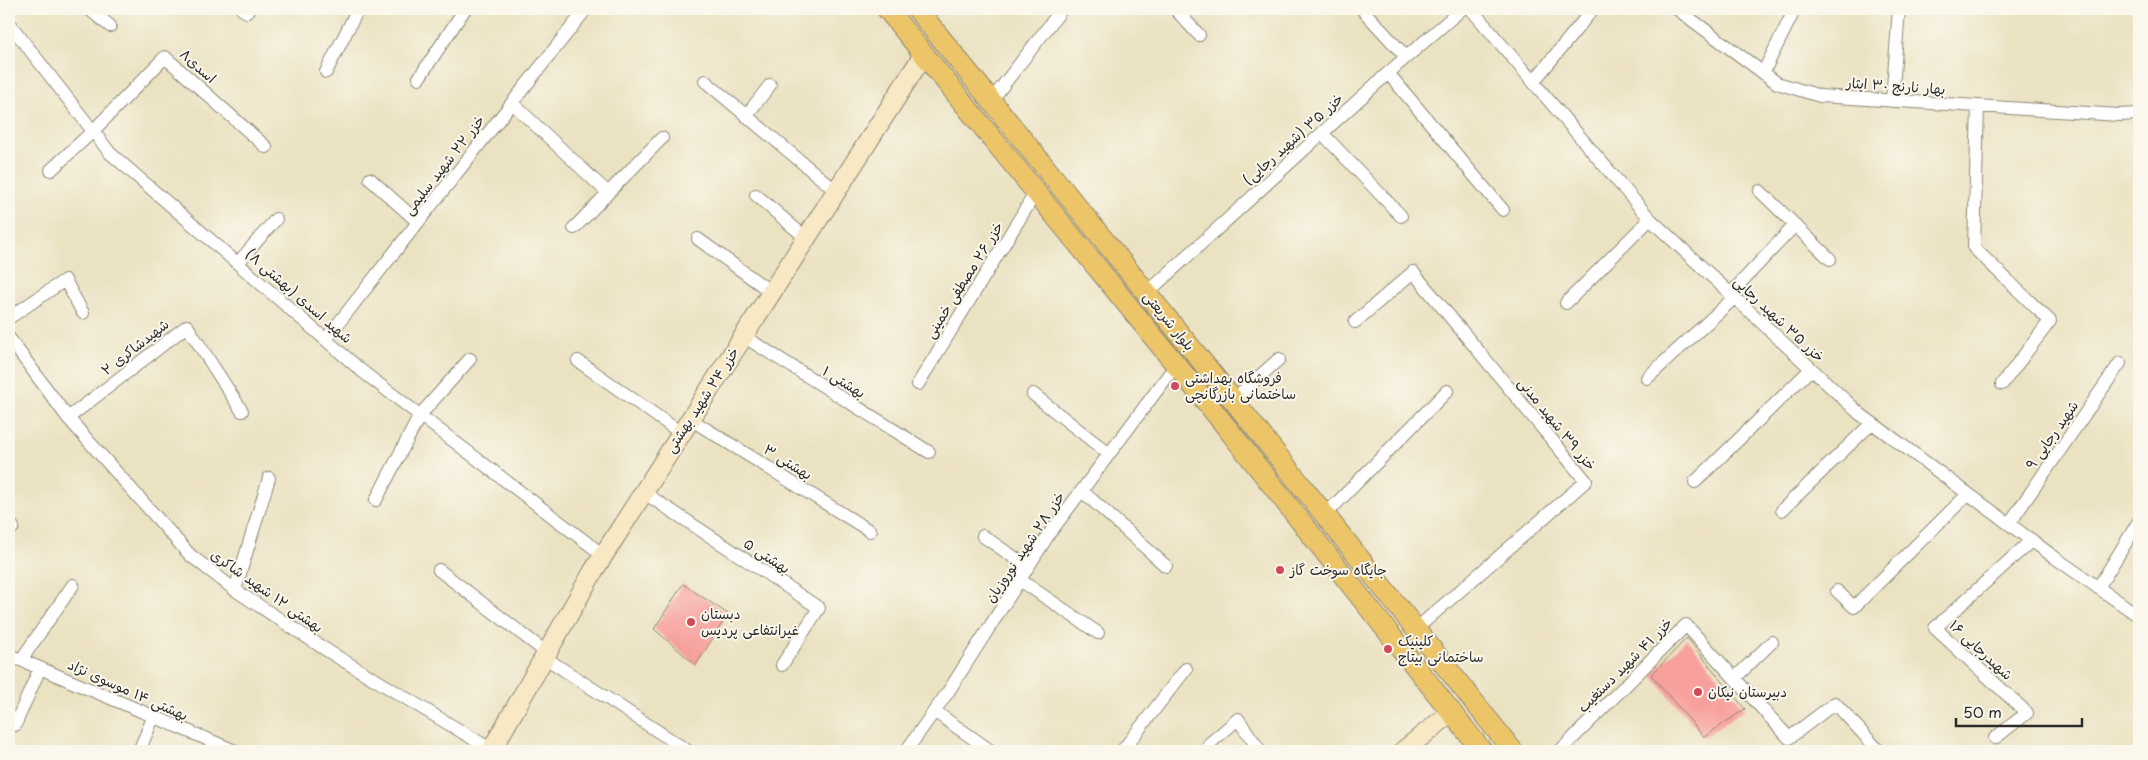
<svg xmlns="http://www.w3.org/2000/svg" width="2148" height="760" viewBox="0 0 2148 760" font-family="'Playpen Sans','Playpen Sans Arabic',sans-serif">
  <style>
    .building { fill: #f7a09e }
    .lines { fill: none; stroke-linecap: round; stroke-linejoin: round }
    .street-casing { stroke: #8b8676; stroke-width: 14 }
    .secondary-casing { stroke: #8b8676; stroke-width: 21 }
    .primary-casing { stroke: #8b8676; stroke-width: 22 }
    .street { stroke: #fff; stroke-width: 12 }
    .secondary { stroke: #f8e8c3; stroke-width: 19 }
    .primary { stroke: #edc569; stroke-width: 20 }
    .poi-dot { fill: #d1495b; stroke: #fbf7ec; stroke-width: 2 }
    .labels { text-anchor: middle; stroke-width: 4; stroke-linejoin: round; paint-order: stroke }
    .street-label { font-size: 14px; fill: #2b2b2b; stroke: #fbf7ec }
    .poi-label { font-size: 14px; fill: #2b2b2b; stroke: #fbf7ec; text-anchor: start }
  </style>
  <rect width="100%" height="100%" fill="#fbf7ec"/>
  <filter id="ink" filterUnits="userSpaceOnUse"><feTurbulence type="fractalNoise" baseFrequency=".02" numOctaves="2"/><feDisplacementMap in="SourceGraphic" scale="10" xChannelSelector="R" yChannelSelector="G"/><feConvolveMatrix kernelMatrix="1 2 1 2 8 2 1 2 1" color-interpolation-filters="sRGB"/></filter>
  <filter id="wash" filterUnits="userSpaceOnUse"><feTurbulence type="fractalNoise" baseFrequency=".0096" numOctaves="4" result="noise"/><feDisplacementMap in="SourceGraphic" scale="20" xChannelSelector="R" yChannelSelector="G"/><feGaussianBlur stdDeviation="1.12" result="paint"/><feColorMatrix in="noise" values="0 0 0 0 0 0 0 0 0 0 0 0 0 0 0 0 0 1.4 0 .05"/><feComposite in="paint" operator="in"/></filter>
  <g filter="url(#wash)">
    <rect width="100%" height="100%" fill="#ebe2c2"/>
    <g id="blocks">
      <!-- building -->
      <path class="building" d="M683,584l45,30 -32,51 -42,-36z
        M1687,638l58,71 -41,28 -53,-62z"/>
    </g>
  </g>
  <g filter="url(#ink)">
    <use href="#blocks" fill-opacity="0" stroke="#8b8676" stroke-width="1"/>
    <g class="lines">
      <defs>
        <path id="street" d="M89,9l21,17
          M242,9l5,3
          M1175,9l24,26
          M1362,9l44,48
          M1471,9l179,210 210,195 194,143 85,59
          M1677,9l100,74 43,13 299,19 20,-1
          M9,23l101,130 253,219 240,183
          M326,72l32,-63
          M1388,73l115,137
          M1763,73l32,-64
          M419,78l46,-69
          M705,81l131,110
          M1534,81l59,-72
          M991,101l71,-92
          M1892,101l7,-92
          M512,103l96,90 54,-55
          M1978,106l-4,142 76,73 -48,63
          M746,116l24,-31
          M1322,133l79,83
          M51,170l42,-39 72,-74 101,90
          M370,179l48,43
          M1760,191l35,34
          M756,195l50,43
          M574,228l34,-35
          M698,239l73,53
          M238,263l38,-44
          M1147,293l241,-220 74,-64
          M1730,294l65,-69 35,34
          M1566,303l84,-84
          M9,318l56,-38 18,33
          M1355,322l58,-50 173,209 -170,148
          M743,336l186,116
          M9,338l59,80 122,137 45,35 96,63 161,97
          M326,339l260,-330
          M578,361l103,72
          M1647,378l87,-80
          M918,384l118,-192
          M1033,394l76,60
          M1233,400l46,-41
          M68,418l119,-92 55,85
          M690,419l180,112
          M1695,482l116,-113
          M1082,491l84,75
          M643,492l176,116 -37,57
          M376,500l44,-85 50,-56
          M1782,510l90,-87
          M1325,515l122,-124
          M2009,524l111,-161
          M9,531l4,-4
          M983,536l45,31
          M439,570l108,83
          M1020,580l78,53
          M2098,588l41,-67
          M235,590l34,-112
          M1837,591l17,16 114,-113
          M9,655l226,96
          M544,657l144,94
          M21,660l52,-75
          M1735,678l37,-36
          M934,711l57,40
          M15,725l25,-57
          M1995,738l32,-25 -92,-85 97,-88
          M1209,744l29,-25 22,32
          M139,751l14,-33
          M906,751l42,-59 101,-158 127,-169
          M1122,751l64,-82
          M1560,751l126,-126 103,113 46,-35 44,48"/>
        <path id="secondary" d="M491,751l103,-181 330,-516
          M1403,751l49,-39"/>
        <path id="primary" d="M887,9l325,400 270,342
          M917,9l313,387 283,355"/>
      </defs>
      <!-- street casing -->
      <use href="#street" class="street-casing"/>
      <!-- secondary casing -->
      <use href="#secondary" class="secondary-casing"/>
      <!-- primary casing -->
      <use href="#primary" class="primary-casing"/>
      <!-- street -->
      <use href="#street" class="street"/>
      <!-- secondary -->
      <use href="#secondary" class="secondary"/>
      <!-- primary -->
      <use href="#primary" class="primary"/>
    </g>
  </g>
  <!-- markers -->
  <g class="poi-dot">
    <circle cx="1175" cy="386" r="5"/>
    <circle cx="1280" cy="570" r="5"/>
    <circle cx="691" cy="622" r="5"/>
    <circle cx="1388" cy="649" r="5"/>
    <circle cx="1698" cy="692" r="5"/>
  </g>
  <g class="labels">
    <!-- street labels -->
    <g class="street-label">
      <text transform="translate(198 66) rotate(42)" y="5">اسدی۸</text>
      <text transform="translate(1896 86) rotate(4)" y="5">بهار نارنج ۳۰ ایثار</text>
      <text transform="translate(1293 139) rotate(-42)" y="5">خزر ۳۵ (شهید رجایی)</text>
      <text transform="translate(444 165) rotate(-52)" y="5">خزر ۲۲ شهید سلیمی</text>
      <text transform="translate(964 280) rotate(-58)" y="5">خزر ۲۶ مصطفی خمینی</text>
      <text transform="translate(299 296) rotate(41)" y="5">شهید اسدی (بهشتی ۸)</text>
      <text transform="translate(1779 319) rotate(43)" y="5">خزر ۳۵ شهید رجایی</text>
      <text transform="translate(1169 321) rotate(51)" y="5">بلوار شریعتی</text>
      <text transform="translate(135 347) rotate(-38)" y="5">شهیدشاکری ۲</text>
      <text transform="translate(844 382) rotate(32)" y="5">بهشتی ۱</text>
      <text transform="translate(702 400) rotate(-57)" y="5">خزر ۲۴ شهید بهشتی</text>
      <text transform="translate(1557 424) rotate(51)" y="5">خزر ۳۹ شهید مدنی</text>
      <text transform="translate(2052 435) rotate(-55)" y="5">شهید رجایی ۹</text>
      <text transform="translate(788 462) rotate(32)" y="5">بهشتی ۳</text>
      <text transform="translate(1025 547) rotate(-56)" y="5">خزر ۲۸ شهید نوروزیان</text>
      <text transform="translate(767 556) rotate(33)" y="5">بهشتی ۵</text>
      <text transform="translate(267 591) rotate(35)" y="5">بهشتی ۱۲ شهید شاکری</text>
      <text transform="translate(1981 650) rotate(43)" y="5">شهیدرجایی ۱۶</text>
      <text transform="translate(1625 665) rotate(-45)" y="5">خزر ۴۱ شهید دستغیب</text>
      <text transform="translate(128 690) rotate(24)" y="5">بهشتی ۱۴ موسوی نژاد</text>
    </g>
    <!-- poi labels -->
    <g class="poi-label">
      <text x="1185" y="383">فروشگاه بهداشتی<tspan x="1185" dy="16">ساختمانی بازرگانچی</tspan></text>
      <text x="1290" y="575">جایگاه سوخت گاز</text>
      <text x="701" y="619">دبستان<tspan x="701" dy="16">غیرانتفاعی پردیس</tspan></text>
      <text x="1398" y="646">کلینیک<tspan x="1398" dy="16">ساختمانی بیتاج</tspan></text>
      <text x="1708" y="697">دبیرستان نیکان</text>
    </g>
  </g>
  <!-- margin -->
  <rect width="2148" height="760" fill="none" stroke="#fbf7ec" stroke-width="30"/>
  <!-- scale -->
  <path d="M1956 718v8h126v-8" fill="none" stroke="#2b2b2b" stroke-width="2.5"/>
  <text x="1963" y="718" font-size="15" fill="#2b2b2b" stroke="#fbf7ec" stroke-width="4" paint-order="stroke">50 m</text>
</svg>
